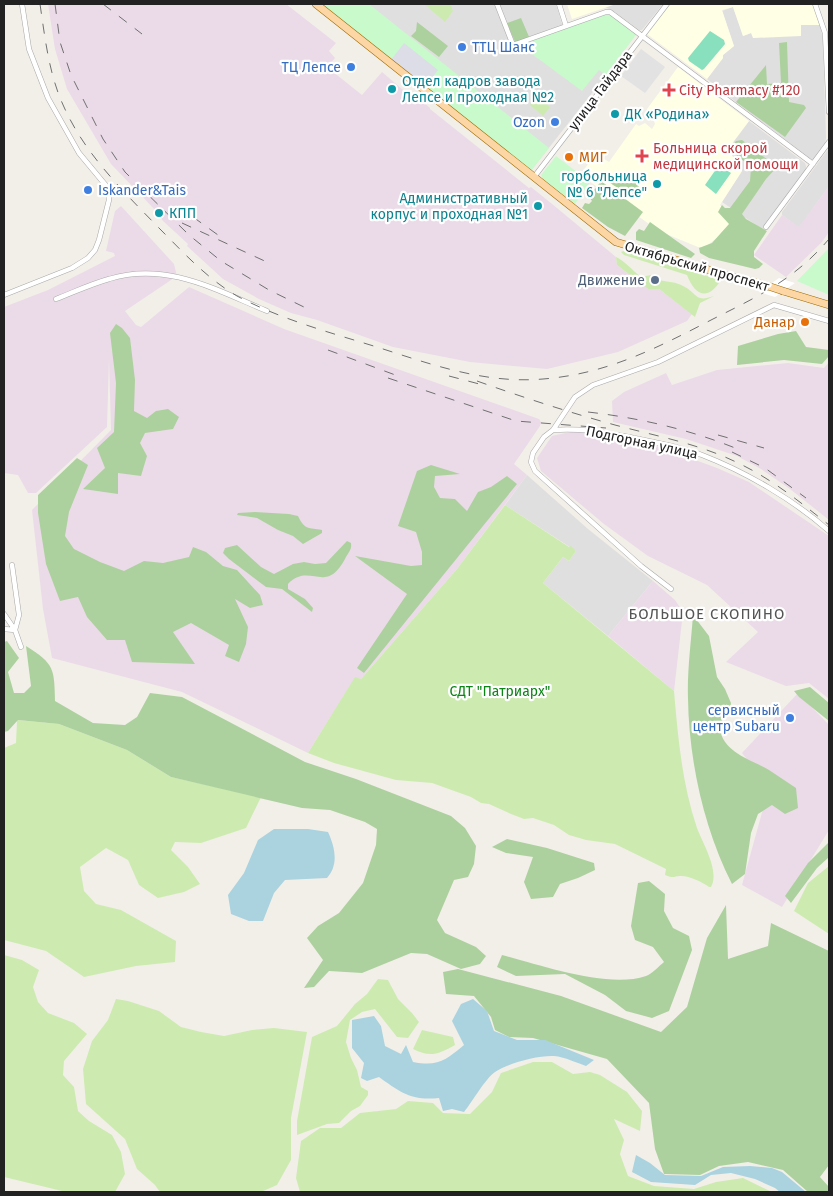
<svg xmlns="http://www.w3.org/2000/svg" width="833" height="1196" viewBox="0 0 833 1196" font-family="'Fira Sans',sans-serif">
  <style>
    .residential { fill: #e0dfdf }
    .industrial { fill: #ebdbe8 }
    .education { fill: #ffffe5 }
    .grass { fill: #cdebb0 }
    .forest { fill: #add19e }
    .park { fill: #c8facc }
    .pitch { fill: #88e0be }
    .parking { fill: #e2e2e2 }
    .plaza { fill: #dddde8 }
    .water { fill: #aad3df }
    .pier { fill: #fff }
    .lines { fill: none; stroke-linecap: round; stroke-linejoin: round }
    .street-casing { stroke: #a9a9a9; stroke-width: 5.5 }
    .primary-casing { stroke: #a06b00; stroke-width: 8 }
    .street { stroke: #fff; stroke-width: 4.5 }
    .primary { stroke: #fcd6a4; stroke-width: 7 }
    .rail { stroke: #707070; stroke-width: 1; stroke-dasharray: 10 10; stroke-linecap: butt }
    .primary-bridge-casing { stroke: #a06b00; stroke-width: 8; stroke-linecap: butt }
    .primary-bridge { stroke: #fcd6a4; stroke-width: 7 }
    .shop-dot { fill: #3f7fe0; stroke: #fff; stroke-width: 2 }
    .culture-dot { fill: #0f9aa8; stroke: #fff; stroke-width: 2 }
    .health-dot { fill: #e0444e; stroke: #fff; stroke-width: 2 }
    .food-dot { fill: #e8710a; stroke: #fff; stroke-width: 2 }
    .service-dot { fill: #5c6f8a; stroke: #fff; stroke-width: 2 }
    .labels { text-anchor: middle; stroke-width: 4.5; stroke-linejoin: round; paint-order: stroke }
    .shop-label { font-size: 14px; fill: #366cbe; stroke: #fff; text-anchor: end }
    .culture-label { font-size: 14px; fill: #0d838f; stroke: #fff; text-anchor: start }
    .street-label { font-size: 14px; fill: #222; stroke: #fff }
    .health-label { font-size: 14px; fill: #be3a42; stroke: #fff; text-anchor: start }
    .food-label { font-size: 14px; fill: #c56008; stroke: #fff; text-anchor: start }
    .service-label { font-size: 14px; fill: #4e5e75; stroke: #fff; text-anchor: end }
    .park-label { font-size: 14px; fill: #0c8416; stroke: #fff }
    .neighbourhood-label { font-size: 15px; letter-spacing: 1px; fill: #555; stroke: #fff }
  </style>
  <rect width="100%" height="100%" fill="#f2efe9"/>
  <!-- residential -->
  <path class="residential" d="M321,4h235l8,26 70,7 -28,38 -76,97z
    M616,4h47l-21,26h-3l-24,-18 -10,-5z
    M733,7l10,29 8,-3 50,3 -1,-11h20l3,14 3,99 -1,5 -12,16 -4,1 -102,-81 16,-21v-3l11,-9 -12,-35z
    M749,121l56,42 1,3v4l-44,59 -40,-27 20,-31 -14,-22z
    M829,148v38l-30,42 -17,-13v-3z
    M527,475l61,54 65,52 -45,55 -65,-53 20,-26 6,4 7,-10 -71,-46z"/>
  <!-- industrial -->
  <path class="industrial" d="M48,4h238l50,39 -7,8 6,7 -8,9 35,28 20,-23 27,23 5,-1 16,14v1l99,79 2,-1 26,21 59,49 1,8 31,24h11l33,25 -5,7 -69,31 -71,17 -77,-7 -77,-15 -76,-27 -26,-7 -32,-14 -36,-20 -36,-33 1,-2 -25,-23 -6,-9 -46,-48 -44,-75 -12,-40z
    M829,186v46l-7,10 -36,35 -32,-22 28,-40 17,12z
    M121,206l53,58 3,12 -52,35 11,14 5,2 48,-40 95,42 255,90 2,3 -1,4 -26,38 13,11 -70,94 -96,110 -6,-1 -47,75 -126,-61 -130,-34 -9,-49 -11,-99 79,-80 -2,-71 -2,68 -71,66h-8l-10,-18 -14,-2v-166l44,-17 67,-34 -1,-3 -8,-2 9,-40z
    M829,362v158l-39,-31 -29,-20 -24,-13 -51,-17 -73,-17 -1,-21 12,-9 42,-19 6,12 45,-15 71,-7 36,5z
    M579,430l78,16 60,22 32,14 80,54v163l-20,-16 -23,3 -60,-24 32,-30 -51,-47 -59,-29 -44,-32 -63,-53 -4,-13 15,-22z
    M653,581l22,19 8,12 -9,79 -66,-55z
    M798,693l31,32v105l-47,77 -40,-22 27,-98 -27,-34z"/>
  <!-- education -->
  <path class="education" d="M567,4h49l-44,15z
    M669,4h144l7,21h-19v11l-48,2 -2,-5 -8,3 -10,-29 -11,3 12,36 -11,9v3l-16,21 -60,-45z
    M678,67l71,54 -21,28 14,22 -22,34 15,15 -13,16 -4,1 -13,10h-7l-39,-16 -77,-55 2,-3 -2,-1 14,-18 13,8 27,-38 3,2 6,-3 7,6 3,-5 -4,-12 -4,-3z"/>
  <!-- grass -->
  <path class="grass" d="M424,4h26l3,7 -8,11z
    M536,96l14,11 -7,9 -13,-11z
    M624,251l9,3 88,26c-13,21 -26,16 -34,-5l-63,-20 -3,-3z
    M616,257c9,4 17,14 25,20l10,-2 -2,7 9,3 2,-5c7,2 17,2 23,6 15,7 11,17 31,10l-14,7 -5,14 -36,-28h-11l-31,-24z
    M505,505l64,42 2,-1 5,5 -7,10 -6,-4 -20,26 131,108c4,46 8,93 23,137 6,16 23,43 14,59h-2c-7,-5 -19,-11 -28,-11 -8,0 -6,3 -16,-1l1,-6 -51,-25 -29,-4 -17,-5 -15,-10 -21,-7 -9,1 -13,-5 -22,-10 -8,-1 -10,-6 -39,-14 -36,-3 -62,-17 -26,-10 47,-76 6,2 96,-110z
    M17,720l42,4 68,26 44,27 90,20 -15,31 -45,15 -26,-1 -4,8 17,17 12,17 -16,8 -26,6 -19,-13 -11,-25 -22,-12 -26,19 4,24 12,13 25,6 55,31 -1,21 -39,4 -52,11 -38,-26 -42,-11v-192l12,-5z
    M829,866v68l-35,-23 14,-28z
    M4,955l18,5 17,10 -6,17 5,15 10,11 26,10 13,11 -23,27 -1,14 11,12 4,24 11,10 23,14 9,17 4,22 -10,18 -53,-1 -58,-14z
    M378,979l10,1 10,19 14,14 7,9 -11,16 -11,-1 -22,-28 -13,3 -12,8 -4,22 5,16 6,12 4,17 7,4v4l-8,11 -9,5 -12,12 -12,1 -30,11v-14l15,-84 25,-11 18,-22 12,-10z
    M116,999l12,2 31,10 22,16 20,5 23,4 28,-6 22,-2 33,4 -16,86v42l-14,25 -16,7h-101l-5,-7 -18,-16 -12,-30 -39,-35 -3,-35 9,-28 16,-21z
    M422,1030l31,7 2,8c-16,9 -25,13 -42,4z
    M533,1062h19l21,12 17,-2 10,3 27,17 15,19 -2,20 -26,-12 10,21 -4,14 8,22 26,10 40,3 22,-7 27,-4 29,14h-472l-4,-14 5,-37 19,-13h21l19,-15 36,-4 12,-8 25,2 10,10 27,1 22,-22 9,-19z"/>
  <!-- forest -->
  <path class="forest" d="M521,18l9,21 -14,5 -9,-21z
    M417,22l31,24 -9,11 -28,-21 5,-5z
    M787,42l2,60 15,3 2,3 -21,29 -49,-35 30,-37 1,19 14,-1 -2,-40z
    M742,140l35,27 -11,12 -24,35 4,5 21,12 -13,20v6l9,7 -4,4 -4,1 -46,-11 -9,-5 -1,-5 13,-5 17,-19 -11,-12 4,-7 3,3h5l20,-27 1,-14 -22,-18 7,-8z
    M624,171l6,1 3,3 -2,3 8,9 -7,11 -29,-20 5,-6 11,7z
    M601,181l42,31 -18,24 -17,-9 -26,-19 3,-5 4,1 3,-3 -3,-4z
    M650,222l45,32 -4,4 -55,-18v-8l3,-3 5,2z
    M116,324l6,4 8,10 5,42 -1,31 13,7 9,-7 12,-2 11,8 -6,12 -28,4 -5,10 7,13 -6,20 -23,-3v21l-35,-5 22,-21 -8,-20 17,-16 2,-49 -6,-50z
    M796,331l10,16 23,3v6l-7,8 -38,-4 -47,5 1,-19 40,-12z
    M77,458l11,7 -19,47 -4,24 9,13 26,13 24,9 20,-10 19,2 26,-6 4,-10 13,5 17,14 14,4 23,25 3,10 -13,3 -15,-9 13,28 -2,17 -7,18 -14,-6 4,-11 -38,-22 -18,9 22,32 -63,-2 -7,-22h-18l-20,-23 -9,-20 -18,4 -14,-37 -8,-51v-18z
    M431,465l29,9 -25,2 -1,11 6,11 15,1 12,12 11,-19 13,-5 16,-11 10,8 -153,189 -7,-5 50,-74 -52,-38 56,10 11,-1v-13l-6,-20 -18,-6 19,-55z
    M255,512l34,2 9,2c7,15 11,11 24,14v3l-19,11 -10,-8 -15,-6 -21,-12 -20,-3 1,-2z
    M347,541l4,2c1,6 -2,9 -5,14 -20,40 -36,4 -58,27v5l17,10 8,9 -1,4 -30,-23 -16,-2 -37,-28 -6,-6 2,-5 12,-3 24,22 13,7 19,-10 11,-2 11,2 11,-1z
    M693,615l16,21 8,41 8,12 6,14 -1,8 -11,13c2,28 29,34 50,46 9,6 18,12 27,18l2,20 -13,6 -13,-9 -14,9 -7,19 -6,41 -13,10c-28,-55 -43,-123 -44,-185 -1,-28 3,-56 5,-84z
    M7,641l12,17 -11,14 6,21h10l7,-7 -5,-40c29,18 28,23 29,55l38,22 32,2 12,-8 13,-24 32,4 123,65 51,17 95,37 14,12 11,18 -2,18 -6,13 -14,3 -17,40 8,13 31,14 10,9 -6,8 -19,5 -34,-15 -16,-1 -49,20 -33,-2 -15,16 -10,1 19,-28 -16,-22 11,-12 21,-13 24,-30 13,-38 1,-16 -12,-7 -35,-12 -28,-2 -131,-31 -44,-27 -68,-26 -41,-4 -10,11 -4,1v-90z
    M810,687l19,16v18l-30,-24 -5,-6z
    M507,839l40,9 47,15 1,7 -17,8 -18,6 -7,13 -22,2 -7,-17 9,-25 -27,-4 -14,-6z
    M829,842v15l-12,11 -26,35 -6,-7 23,-33z
    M649,881l16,13 -1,17 9,17 16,8 3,14 -23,61 -17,7 -26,-7 -21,-16 -40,-21 -49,2 -19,-9 5,-12c38,10 106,34 144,21 6,-2 13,-10 18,-14l-11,-15 -18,-7 -4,-14 7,-43z
    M726,905l2,54 40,-13 3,-23 58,28v214l-9,12 9,10v5h-21l-25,-22 -35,-8 -29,4 -19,9 -36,-1 -9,-25 -6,-46 -42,-44 -74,-21 -24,-1 -14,-7 -4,-13 -17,-21 -28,-2 -3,-22 15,-3 103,27 100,36 26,-25 20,-69z"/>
  <!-- park -->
  <path class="park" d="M319,4h50l180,144 -19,24z
    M608,12l30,20 -32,43 -7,-5 -17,21 -50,-37 -5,-14z
    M556,156l34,26 -15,22 -32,-25 -2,-4z
    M829,248v47l-32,-14z"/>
  <!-- pitch -->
  <path class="pitch" d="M710,31l14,9 1,4 -21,25 -2,1 -13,-9 -1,-3z
    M719,165l12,8 -15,21 -11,-9z"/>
  <!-- parking -->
  <path class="parking" d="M641,49l24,18 -20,26 -24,-17z"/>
  <!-- plaza -->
  <path class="plaza" d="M404,43l34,27 -13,17 -34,-27z"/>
  <!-- water -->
  <path class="water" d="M274,829h34l20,3c7,15 11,33 -1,46l-42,2 -11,13 -11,28h-14l-18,-7 -3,-19 16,-22 14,-33z
    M473,999l14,12 7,20 23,9h28l49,20 -8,6c-9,-3 -17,-7 -26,-9 -15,-4 -52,6 -65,15 -10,7 -22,29 -31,40l-12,-3 -9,2 -4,-13c-28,3 -39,-6 -60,-21l-12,4 -6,-3 3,-15 -12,-15v-28l22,-4 7,10 4,20 16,8 5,-9 7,17c25,5 33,-2 51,-17l-12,-24 9,-17z
    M636,1155l14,8 15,12 36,1 22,-9 27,-1 22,2 10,4 24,20h-26l-5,-4 -20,-9 -24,-6 -20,2 -16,10 -44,-3 -19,-10z"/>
  <!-- pier -->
  <path class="pier" d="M779,278l16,5 -20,14 -16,-5z"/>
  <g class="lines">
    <defs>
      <path id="street" d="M497,4l16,41 93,-33h4l203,152
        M559,4l7,22
        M815,4l10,29 4,79
        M534,177l133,-173
        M766,227l63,-85
        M4,295l68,-27 16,-10 7,-8 4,-10 10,-40 -1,-12 -29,-35 -31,-55 -19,-49 -7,-45
        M56,299c18,-7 35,-15 53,-20 57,-18 107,11 158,32
        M553,430c27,-2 50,2 76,7 24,5 50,9 73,18 44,17 92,45 127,76
        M671,589l-30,-23 -106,-95 -4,-9 2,-9 11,-16 9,-7 22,-33 18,-12 65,-23 116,-57 55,16
        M4,614l11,16 6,17
        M4,629l11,1 4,-15 -7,-50"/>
      <path id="primary" d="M316,4l300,238 110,33 42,11
        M783,291l46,14"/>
    </defs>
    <!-- street casing -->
    <use href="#street" class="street-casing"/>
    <!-- primary casing -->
    <use href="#primary" class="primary-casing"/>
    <!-- street -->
    <use href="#street" class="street"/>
    <!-- primary -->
    <use href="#primary" class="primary"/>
    <!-- rail -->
    <path class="rail" d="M40,4c5,34 9,71 24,103 21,47 58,83 93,119 25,25 49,52 80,70 45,24 95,37 143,52 53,17 106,36 163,31 64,-5 114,-31 170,-60 46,-23 82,-40 116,-80
      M55,4l5,38 11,33 32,64 22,33 64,63 32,26 48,29 39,19
      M103,4l39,30
      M193,217l25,18
      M182,223l87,40
      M328,350l70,26
      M449,376l34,9
      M388,378l128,43 90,7
      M477,381c45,16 91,31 138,44 41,11 85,19 123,38 34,16 62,39 91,62
      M588,412c52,6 104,18 152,38
      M718,435l46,13
      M732,452l33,16 41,30"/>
    <defs>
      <path id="primary-bridge" d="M768,286l15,5"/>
    </defs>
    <!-- primary-bridge casing -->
    <use href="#primary-bridge" class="primary-bridge-casing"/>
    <!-- primary-bridge -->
    <use href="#primary-bridge" class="primary-bridge"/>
  </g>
  <!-- markers -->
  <g class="shop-dot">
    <circle cx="462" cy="47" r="5"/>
    <circle cx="351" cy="67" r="5"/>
    <circle cx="555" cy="122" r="5"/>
    <circle cx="88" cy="190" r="5"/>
    <circle cx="790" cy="718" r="5"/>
  </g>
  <g class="culture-dot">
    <circle cx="392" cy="89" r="5"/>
    <circle cx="615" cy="114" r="5"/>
    <circle cx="657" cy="184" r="5"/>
    <circle cx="538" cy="206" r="5"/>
    <circle cx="159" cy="213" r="5"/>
  </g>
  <g class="health-dot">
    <path d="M666.5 82.5h5v5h5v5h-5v5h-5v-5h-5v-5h5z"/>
    <path d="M639.5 148.5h5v5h5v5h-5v5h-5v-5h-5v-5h5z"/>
  </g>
  <g class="food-dot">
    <circle cx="569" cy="157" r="5"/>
    <circle cx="805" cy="322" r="5"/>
  </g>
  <circle class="service-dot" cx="655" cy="280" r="5"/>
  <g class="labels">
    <!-- shop labels -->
    <g class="shop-label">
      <text x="472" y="52" text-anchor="start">ТТЦ Шанс</text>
      <text x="341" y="72">ТЦ Лепсе</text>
      <text x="545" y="127">Ozon</text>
      <text x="98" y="195" text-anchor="start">Iskander&amp;Tais</text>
      <text x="780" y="715">сервисный<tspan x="780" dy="16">центр Subaru</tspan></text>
    </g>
    <!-- culture labels -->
    <g class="culture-label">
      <text x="402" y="86">Отдел кадров завода<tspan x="402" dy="16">Лепсе и проходная №2</tspan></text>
      <text x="625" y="119">ДК «Родина»</text>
      <text x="647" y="181" text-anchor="end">горбольница<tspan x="647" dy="16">№ 6 "Лепсе"</tspan></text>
      <text x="528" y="203" text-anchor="end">Административный<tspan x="528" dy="16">корпус и проходная №1</tspan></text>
      <text x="169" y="218">КПП</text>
    </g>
    <!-- street labels -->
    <g class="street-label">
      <text transform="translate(600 90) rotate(-53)" y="5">улица Гайдара</text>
      <text transform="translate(697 266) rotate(16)" y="5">Октябрьский проспект</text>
      <text transform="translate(642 442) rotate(12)" y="5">Подгорная улица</text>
    </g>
    <!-- health labels -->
    <g class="health-label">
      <text x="679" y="95">City Pharmacy #120</text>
      <text x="653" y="153">Больница скорой<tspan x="653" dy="16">медицинской помощи</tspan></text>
    </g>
    <!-- food labels -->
    <g class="food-label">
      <text x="579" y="162">МИГ</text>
      <text x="795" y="327" text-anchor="end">Данар</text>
    </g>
    <!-- service labels -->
    <g class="service-label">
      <text x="645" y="285">Движение</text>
    </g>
    <!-- park labels -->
    <g class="park-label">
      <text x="500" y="696">СДТ "Патриарх"</text>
    </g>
    <!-- neighbourhood labels -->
    <g class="neighbourhood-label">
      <text x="707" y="619">БОЛЬШОЕ СКОПИНО</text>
    </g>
  </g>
  <!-- border -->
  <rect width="833" height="1196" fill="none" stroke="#222222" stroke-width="10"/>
</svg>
